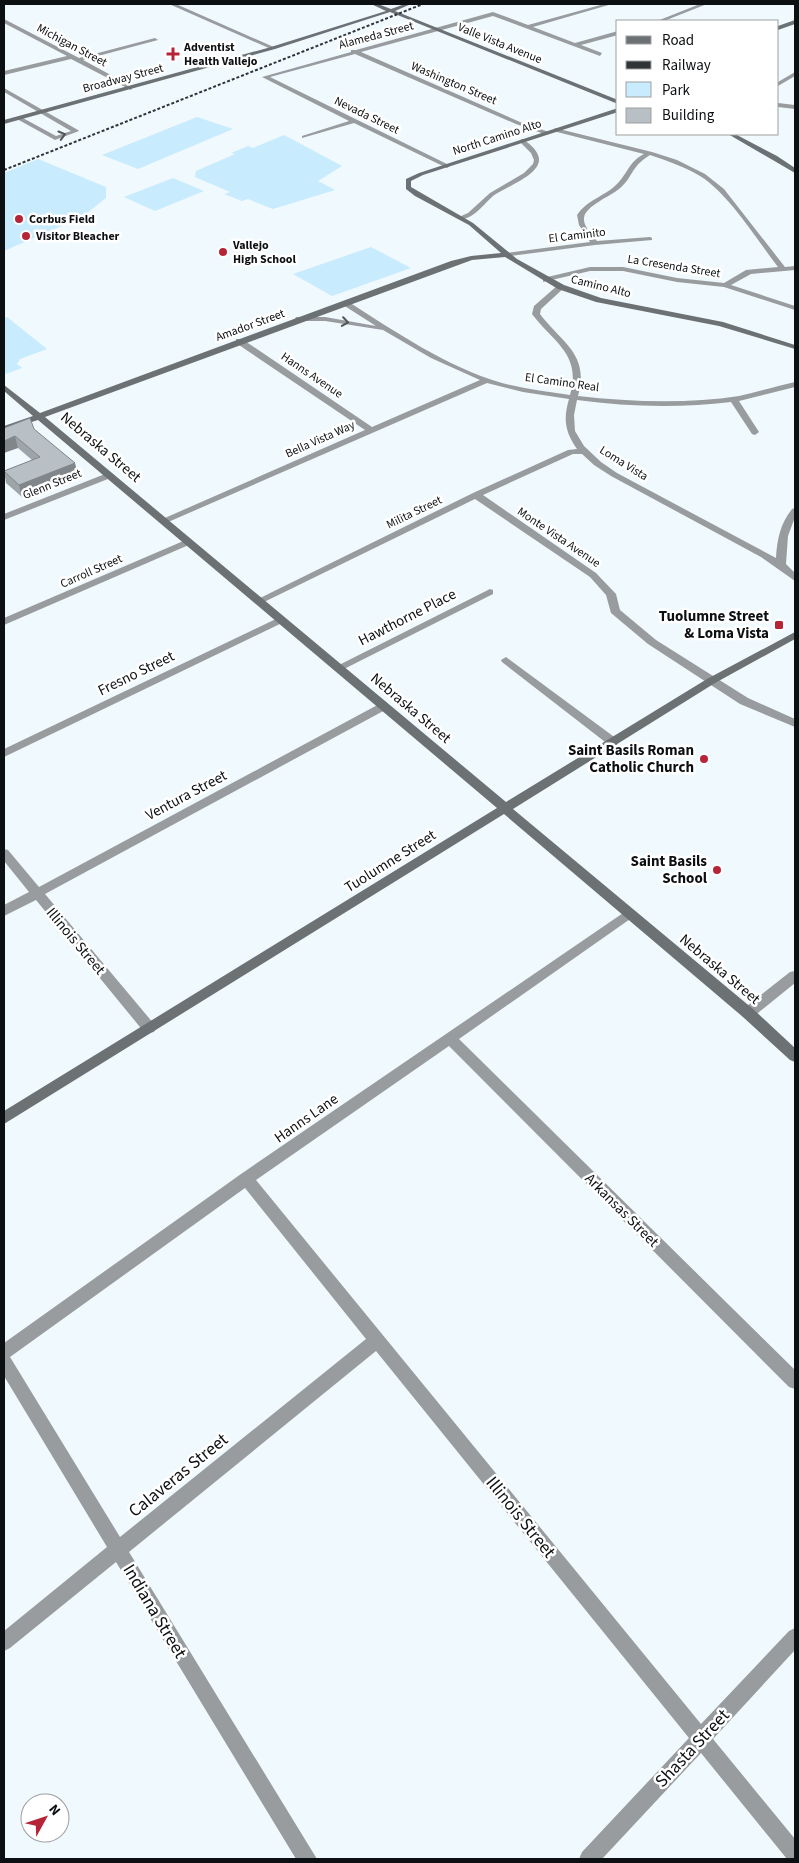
<svg xmlns="http://www.w3.org/2000/svg" width="799" height="1863" viewBox="0 0 799 1863" font-family="'Source Sans 3',sans-serif">
	<style>
		.green { fill: #c8ebfd }
		.lines { fill: none; stroke-linecap: round; stroke-linejoin: round }
		.street { fill: #999c9e; fill-rule: evenodd }
		.secondary { fill: #6c7174; fill-rule: evenodd }
		.rail { stroke: #303437; stroke-width: 2; stroke-dasharray: 3 2; stroke-linecap: butt }
		.wall { fill: #9ea5a9 }
		.shaded-wall { fill: #81868a }
		.building { fill: #b8c0c5; stroke: #81868a }
		.oneway { stroke: #535658 }
		.poi-dot { fill: #b62437; stroke: #fff; stroke-width: 2 }
		.labels { text-anchor: middle; stroke-width: 5; stroke-linejoin: round; paint-order: stroke }
		.far-street-label { font-size: 12px; fill: #0d1012; stroke: #fff }
		.far-poi-label { font-size: 12px; font-weight: bold; fill: #0d1012; stroke: #fff; text-anchor: start }
		.street-label { font-size: 15px; fill: #0d1012; stroke: #fff }
		.poi-label { font-size: 15px; font-weight: bold; fill: #0d1012; stroke: #fff; text-anchor: end }
		.near-street-label { font-size: 18px; fill: #0d1012; stroke: #fff }
	</style>
	<rect width="100%" height="100%" fill="#f0f9fe"/>
	<path class="green" d="M197 117 233 129 138 169 102 155Z
		M284 135 342 166 318 181 335 190 273 209 248 199 242 201 224 194 230 192 195 177 196 171 235 154 231 153 248 146 253 148Z
		M38 159 106 187V198L82 217 4 251V173Z
		M173 178 204 191 155 211 124 197Z
		M371 247 411 268 332 296 293 274Z
		M7 317 47 349 20 359 17 364 22 368 6 374 4 372V318Z"/>
	<g class="lines">
		<path class="street" d="M169 4H176L276 48 271 49Z
			M604 4H612L533 27 575 43 618 31V35L581 45 602 53 600 56 493 16 361 52 520 122 549 132 547 135 516 124 355 54 270 77 449 165 450 166 447 168 354 123 302 138V136L349 121 262 77 351 52V50H356L493 12 528 25Z
			M700 4H707L664 21H657Z
			M4 19 79 58 155 38 158 40 83 60 133 87 131 90 71 59 4 75V71L67 56 4 23Z
			M795 72V76L778 86V82Z
			M4 88 78 130 79 131 55 140 17 119V117H21L56 136 71 131 4 92Z
			M778 103 795 105V109L778 107Z
			M555 128 652 152 677 160 705 174 724 189 785 267 795 266V270L751 274 731 285 795 306V310L724 287 677 282 623 271H590L543 282V278L590 267H623L677 278 724 283 746 270 778 267C757 240 729 194 700 176 685 167 668 161 650 155 630 167 633 178 619 189 611 196 585 206 584 218 583 226 592 235 597 241L650 237 652 238V240L595 245 503 257V253H506L590 242 579 225 577 215C588 199 606 196 618 183 629 171 629 162 644 154L553 131Z
			M522 139C528 142 536 149 538 155 546 173 505 187 493 196 483 205 473 220 459 219V217L468 213 490 193 524 173 533 164 534 160 531 153 519 141Z
			M558 285 565 287 541 309 540 314C562 343 590 354 578 396 631 402 687 404 739 396 758 392 776 386 795 382V387L739 401 759 432 755 435 752 434 731 402C680 408 628 407 577 400L574 415 575 431 584 446 601 462 617 473 776 558C777 540 780 524 792 509L795 508V517L788 536 786 564 795 573V581L761 557 611 476 594 465 582 454H573L483 495 596 573 616 594 620 610 656 640 748 698 795 719V727L740 704 648 644 611 613 606 595 590 577 475 499 262 603 259 604 254 601 473 493 568 450 577 449C565 432 563 419 569 399L523 392 487 383 166 523 163 524 158 521 365 430 236 343V339H242L372 427 480 380 431 358 383 330 325 321H299L295 319 296 317H325L376 326 340 303 347 301C396 332 447 367 502 383 524 389 548 392 570 395 582 354 553 342 532 314L534 306Z
			M110 472 114 475 113 477 4 520V514Z
			M188 539 191 540V544L4 625V618Z
			M490 589 493 590V594L342 670H334L333 668Z
			M280 617 284 618V622L4 757V749Z
			M506 657 617 739 618 742 617 745H609L502 662 501 660Z
			M383 702 387 703 388 706 387 709 45 894 154 1024 156 1028 154 1032 149 1033 144 1032 36 900 4 916V905L29 892 4 861V849L8 850 39 887Z
			M629 909 633 911 635 914 633 917 459 1039 795 1370V1389L789 1387 449 1046 256 1180 701 1724 789 1631 795 1628V1650L713 1739 795 1839V1859H787L701 1753 602 1859H579L582 1852 689 1738 376 1351 129 1552 317 1859H296L116 1562 10 1648 4 1651V1631L107 1547 4 1376V1343L241 1174ZM245 1188 366 1339 120 1537 10 1357Z
			M795 971V983L753 1017 748 1018 743 1017 741 1013 743 1009 790 972Z"/>
		<path class="secondary" d="M371 4H378L391 9 405 4H411L395 11 618 100V104L390 12 275 49 4 124V120L271 47 386 11Z
			M795 20V24L778 30V26Z
			M618 108V112L423 175 411 181V187L473 223 517 259 564 285 601 298 723 322 795 345V349L719 326 596 302 558 289 505 257 472 260 45 417 506 802 707 679 795 632V639L715 683 513 809 753 1009 795 1048V1062L790 1060 743 1017 504 814 4 1124V1111L497 808 38 420 4 431V426L33 416 4 391V385L40 413 451 261 471 256 501 253 469 225 415 196 406 189V179L419 173Z
			M728 134H735L777 156 795 168V173Z"/>
		<path class="rail" d="M4 170 423 4"/>
	</g>
	<path class="wall" d="M4 428 34 429 78 475 22 497 6 483 4 471 32 460 18 448Z"/>
	<path class="shaded-wall" d="M15 436 18 448 4 453V441Z
		M75 463 78 475 22 497 19 485Z"/>
	<path class="building" d="M30 418 34 429 75 463 19 485 4 471 40 457 15 436 4 441V428Z"/>
	<defs><path id="oneway-chevron" d="M-2-3.5L2.5 0L-2 3.5" fill="none" stroke-width="1.6" stroke-linecap="round" stroke-linejoin="round" transform="scale(1.25)"/></defs>
	<g class="oneway">
		<use href="#oneway-chevron" transform="translate(62 135) rotate(-16)"/>
		<use href="#oneway-chevron" transform="translate(345 322) rotate(8)"/>
	</g>
	<g class="poi-dot">
		<path d="M170.5 46.5h5v5h5v5h-5v5h-5v-5h-5v-5h5z"/>
		<circle cx="19" cy="219" r="5"/>
		<circle cx="26" cy="236" r="5"/>
		<circle cx="223" cy="252" r="5"/>
		<rect x="774" y="620" width="10" height="10" rx="2.5"/>
		<circle cx="704" cy="759" r="5"/>
		<circle cx="717" cy="870" r="5"/>
	</g>
	<g class="labels">
		<g class="far-street-label">
			<text transform="translate(376 35) rotate(-15)" y="4">Alameda Street</text>
			<text transform="translate(500 43) rotate(22)" y="4">Valle Vista Avenue</text>
			<text transform="translate(72 45) rotate(28)" y="4">Michigan Street</text>
			<text transform="translate(123 78) rotate(-15)" y="4">Broadway Street</text>
			<text transform="translate(454 83) rotate(23)" y="4">Washington Street</text>
			<text transform="translate(367 115) rotate(26)" y="4">Nevada Street</text>
			<text transform="translate(497 137) rotate(-18)" y="4">North Camino Alto</text>
			<text transform="translate(577 235) rotate(-7)" y="4">El Caminito</text>
			<text transform="translate(674 266) rotate(9)" y="4">La Cresenda Street</text>
			<text transform="translate(601 286) rotate(14)" y="4">Camino Alto</text>
			<text transform="translate(250 325) rotate(-20)" y="4">Amador Street</text>
			<text transform="translate(312 375) rotate(34)" y="4">Hanns Avenue</text>
			<text transform="translate(562 382) rotate(8)" y="4">El Camino Real</text>
			<text transform="translate(320 439) rotate(-24)" y="4">Bella Vista Way</text>
			<text transform="translate(624 463) rotate(32)" y="4">Loma Vista</text>
			<text transform="translate(52 484) rotate(-22)" y="4">Glenn Street</text>
			<text transform="translate(414 512) rotate(-26)" y="4">Milita Street</text>
			<text transform="translate(559 537) rotate(34)" y="4">Monte Vista Avenue</text>
			<text transform="translate(91 571) rotate(-24)" y="4">Carroll Street</text>
		</g>
		<g class="far-poi-label">
			<text x="184" y="51">Adventist<tspan x="184" dy="14">Health Vallejo</tspan></text>
			<text x="29" y="223">Corbus Field</text>
			<text x="36" y="240">Visitor Bleacher</text>
			<text x="233" y="249">Vallejo<tspan x="233" dy="14">High School</tspan></text>
		</g>
		<g class="street-label">
			<text transform="translate(101 447) rotate(40)" y="5">Nebraska Street</text>
			<text transform="translate(407 617) rotate(-27)" y="5">Hawthorne Place</text>
			<text transform="translate(136 673) rotate(-26)" y="5">Fresno Street</text>
			<text transform="translate(411 708) rotate(40)" y="5">Nebraska Street</text>
			<text transform="translate(186 795) rotate(-28)" y="5">Ventura Street</text>
			<text transform="translate(390 861) rotate(-32)" y="5">Tuolumne Street</text>
			<text transform="translate(76 941) rotate(50)" y="5">Illinois Street</text>
			<text transform="translate(720 969) rotate(40)" y="5">Nebraska Street</text>
			<text transform="translate(306 1118) rotate(-35)" y="5">Hanns Lane</text>
			<text transform="translate(622 1210) rotate(45)" y="5">Arkansas Street</text>
		</g>
		<g class="poi-label">
			<text x="769" y="621">Tuolumne Street<tspan x="769" dy="17">&amp; Loma Vista</tspan></text>
			<text x="694" y="755">Saint Basils Roman<tspan x="694" dy="17">Catholic Church</tspan></text>
			<text x="707" y="866">Saint Basils<tspan x="707" dy="17">School</tspan></text>
		</g>
		<g class="near-street-label">
			<text transform="translate(178 1475) rotate(-39)" y="6">Calaveras Street</text>
			<text transform="translate(521 1517) rotate(51)" y="6">Illinois Street</text>
			<text transform="translate(155 1611) rotate(59)" y="6">Indiana Street</text>
			<text transform="translate(692 1748) rotate(-47)" y="6">Shasta Street</text>
		</g>
	</g>
	<rect width="799" height="1863" fill="none" stroke="#0d1012" stroke-width="10"/>
	<rect x="616" y="20" width="162" height="115" fill="#ffffff" stroke="#9e9fa0"/>
	<rect x="626" y="36" width="25" height="8" fill="#6c7174" stroke="#9e9fa0"/>
	<text x="662" y="45" font-size="15" fill="#0d1012">Road</text>
	<rect x="626" y="61" width="25" height="8" fill="#303437" stroke="#9e9fa0"/>
	<text x="662" y="70" font-size="15" fill="#0d1012">Railway</text>
	<rect x="626" y="82" width="25" height="15" fill="#c8ebfd" stroke="#9e9fa0"/>
	<text x="662" y="95" font-size="15" fill="#0d1012">Park</text>
	<rect x="626" y="108" width="25" height="15" fill="#b8c0c5" stroke="#9e9fa0"/>
	<text x="662" y="120" font-size="15" fill="#0d1012">Building</text>
	<g transform="translate(45 1818) rotate(50)"><circle r="24" fill="#ffffff" stroke="#9e9fa0"/>
	<path d="M0-4L9 19L0 12L-9 19Z" fill="#b62437"/>
	<text y="-8" font-size="14" font-weight="bold" text-anchor="middle" fill="#0d1012">N</text>
	</g>
</svg>
